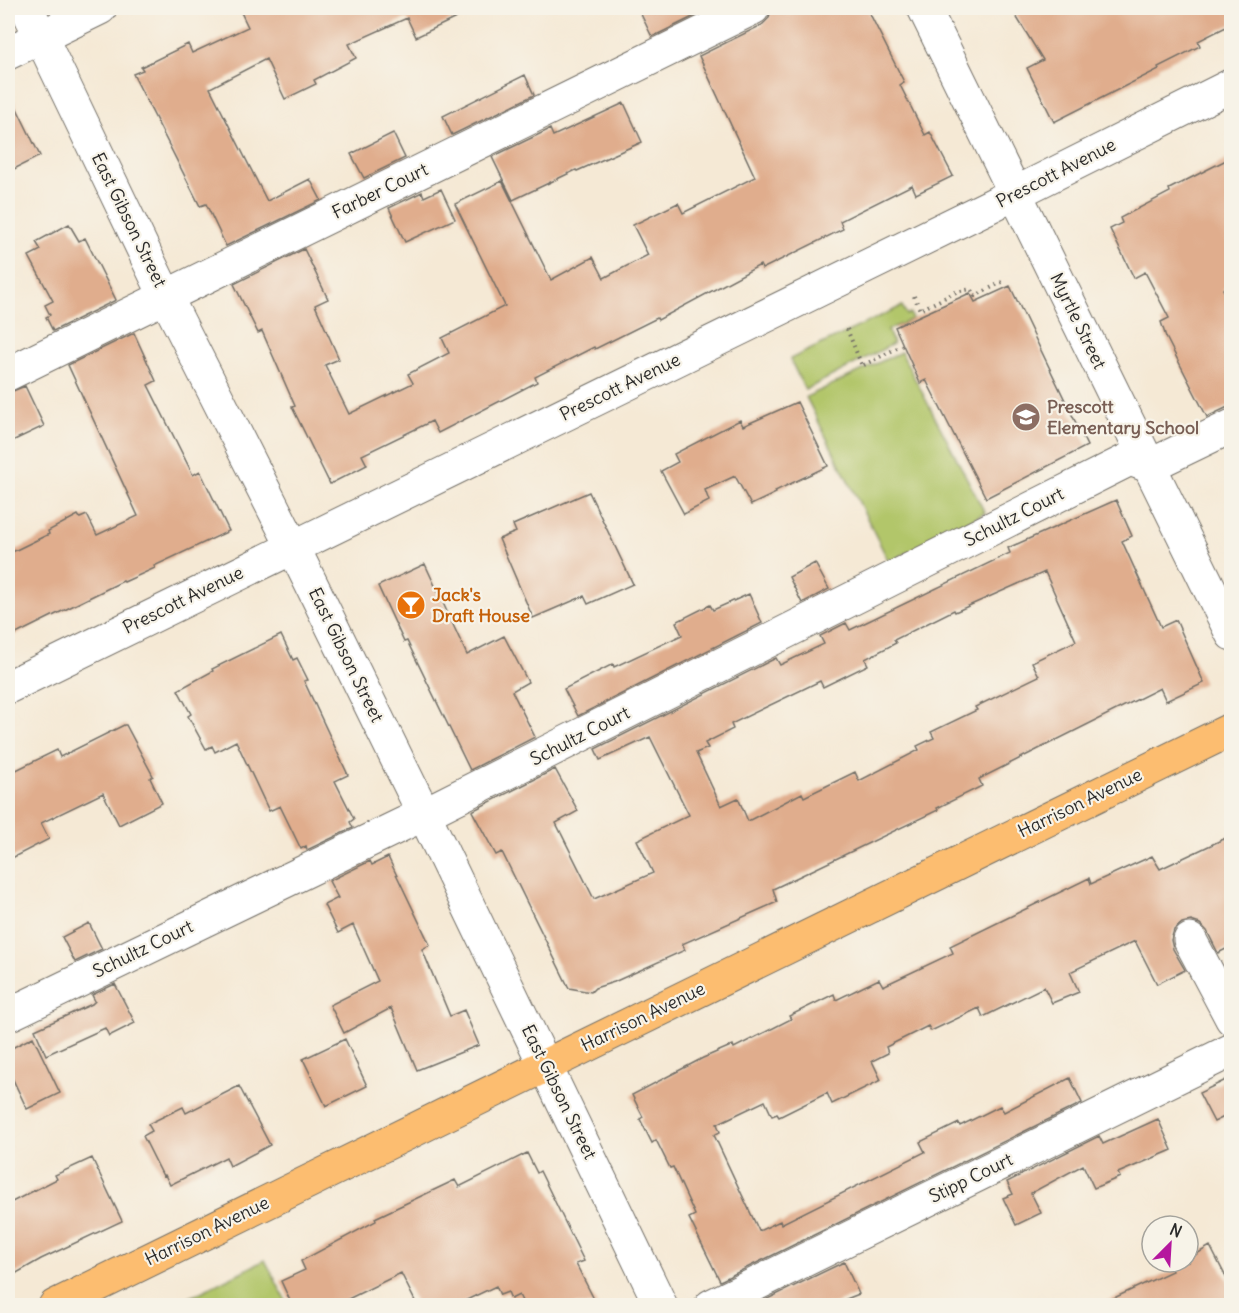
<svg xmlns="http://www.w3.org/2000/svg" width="1239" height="1313" viewBox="0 0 1239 1313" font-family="Delius,sans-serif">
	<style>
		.green { fill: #b2c66a; stroke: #6e784a; stroke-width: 1.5 }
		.building { fill: #e0ad8d; fill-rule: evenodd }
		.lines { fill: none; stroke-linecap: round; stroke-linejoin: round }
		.minor-casing { stroke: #726e66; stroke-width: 35 }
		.major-casing { stroke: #726e66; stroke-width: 35 }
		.path { stroke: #726e66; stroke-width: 4; stroke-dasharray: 1.5 4.5; stroke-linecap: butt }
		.minor { stroke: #fff; stroke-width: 33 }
		.major { stroke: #fcbd6f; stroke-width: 33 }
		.labels { text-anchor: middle; stroke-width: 4.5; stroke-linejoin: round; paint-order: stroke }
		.street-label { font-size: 18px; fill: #2b2b2b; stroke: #f7f3e8 }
		.education-label { font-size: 18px; font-weight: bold; fill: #785e54; stroke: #f7f3e8; text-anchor: start }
		.food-label { font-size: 18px; font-weight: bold; fill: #c56008; stroke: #f7f3e8; text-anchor: start }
	</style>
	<rect width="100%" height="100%" fill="#f7f3e8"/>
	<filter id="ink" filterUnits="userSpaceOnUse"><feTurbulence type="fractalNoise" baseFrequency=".0167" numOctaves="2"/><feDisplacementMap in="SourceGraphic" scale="12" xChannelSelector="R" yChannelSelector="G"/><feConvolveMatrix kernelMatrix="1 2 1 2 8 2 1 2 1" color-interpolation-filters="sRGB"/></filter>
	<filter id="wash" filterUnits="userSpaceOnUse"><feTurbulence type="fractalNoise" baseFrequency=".008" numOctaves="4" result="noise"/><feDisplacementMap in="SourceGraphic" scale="24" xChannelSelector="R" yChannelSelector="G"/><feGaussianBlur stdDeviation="1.35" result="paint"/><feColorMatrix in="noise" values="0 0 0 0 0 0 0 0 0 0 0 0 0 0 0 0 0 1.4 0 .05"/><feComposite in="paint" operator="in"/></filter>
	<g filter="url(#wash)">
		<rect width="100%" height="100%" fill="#f5e9d5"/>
		<path class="green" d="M902 306 907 315 910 313 912 319 888 330 893 344 805 390 790 359Z
			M901 352 985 513 889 562 806 397Z
			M265 1260 288 1305H175Z"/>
		<g id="blocks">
			<path class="building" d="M239 8H477L416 37 407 18 349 44 356 58 314 80 316 84 285 99 266 59 210 88 267 201 310 179 321 200 226 246 206 204 200 206 133 74 143 70 141 67 188 44 192 53 248 27Z
				M638 8H711L652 37Z
				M771 8H867L904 82 900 85 925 135 930 132 953 176 916 194 912 185 840 221 843 229 762 269 760 265 658 320 657 318 595 349 594 347 535 377 537 382 438 433 432 421 362 455 367 465 330 484 292 407 295 406 262 331 258 333 234 284 304 249 328 299 315 305 339 359 325 365 349 414 413 383 408 374 449 353 442 338 505 306 455 204 502 181 551 280 593 257 604 278 648 255 633 225 678 203 683 213 755 177 699 56 762 25 769 18Z
				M1011 8H1232V24L1198 41 1200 46 1158 67 1159 69 1054 122 1027 68 1043 60Z
				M525 75 534 95 452 135 443 116Z
				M8 90 40 156 8 172Z
				M624 103 642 142 577 171 576 170 513 200 492 157 550 129 553 136Z
				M393 133 405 158 364 178 351 154Z
				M1232 157V285L1223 289 1232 306V405L1207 417 1166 337 1161 322 1169 318 1145 272 1134 278 1110 229 1122 223 1120 218 1170 192 1169 189Z
				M441 189 455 219 405 242 389 208 422 192 424 197Z
				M69 224 79 241 85 238 116 300 53 331 46 317 50 315 45 305 53 301 29 256 41 250 36 242Z
				M1010 286 1087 446 986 498 926 380 920 383 895 327 970 293 975 302Z
				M134 333 156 381 148 385 193 475 200 471 229 531 154 566 155 568 124 582 123 581 8 638V554L49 534 48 531 78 515 80 518 87 515 97 535 138 516 68 365Z
				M25 386 44 426 8 443V393Z
				M797 402 828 466 775 491 776 493 751 505 735 476 705 490 709 501 684 514 661 471 678 462 674 454 740 420 743 426Z
				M589 492 633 584 588 604 584 596 533 618 499 539 516 532 513 525Z
				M1116 500 1132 536 1122 541 1161 627 1176 620 1204 683 1166 701 1160 688 979 779 982 786 937 808 938 810 773 889 777 902 682 944 685 950 614 982 595 988 591 992 569 988 502 852 496 855 472 811 555 769 578 811 556 823 594 899 653 873 637 840 689 815 650 737 600 760 595 749 776 658 780 665 824 644 820 636 846 623 850 630 1010 553 1008 548ZM1045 572 1076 641 1032 662 1039 676 975 707 977 710 931 732 934 738 917 746 919 750 859 781 855 772 804 797 802 793 748 821 738 798 721 806 696 753 708 748 705 743 733 729 731 724 820 681 823 687 868 665 865 659 896 643 894 640 954 610 955 612Z
				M815 563 829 589 802 603 789 577Z
				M425 564 467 655 504 636 528 682 512 691 535 737 470 770 407 641 404 642 378 586Z
				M749 594 762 623 578 716 564 689 613 664 614 667 682 635 676 622 710 605 713 610Z
				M281 635 293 660 297 658 308 680 304 681 348 775 335 781 354 819 350 822 353 828 307 850 306 846 301 849 280 806 269 811 236 741 215 752 212 746 206 749 188 716 191 714 178 690 213 671 212 669Z
				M124 725H126L153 776 150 778 162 803 119 825 103 793 41 823 49 839 8 860V774L57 750 60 757Z
				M1232 835V946L1218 953 1207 931 1200 924 1191 921 1182 923 1174 930 1171 940 1173 949 1185 970 1157 984 1135 941 1070 972 1079 992 1052 1003 1044 987 983 1017 979 1008 931 1031 928 1026 886 1047 888 1053 872 1061 881 1080 832 1104 827 1093 779 1117 777 1114 772 1116 765 1101 717 1124 720 1132 714 1135 759 1231 780 1221 781 1224 925 1152 920 1142 959 1123 960 1126 1000 1106 1004 1112 1070 1078 1082 1103 720 1281 689 1218 695 1215 673 1167 670 1168 656 1140 652 1143 640 1119 643 1117 632 1095 703 1058 733 1045 734 1048 791 1019 789 1016 834 994 836 1000 879 979 883 986 953 953 950 946 1089 878 1091 884 1152 856 1160 869Z
				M388 857 430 945 422 949 450 1016 464 1010 479 1045 417 1070 391 1008 344 1033 330 1005 378 981 353 925 338 933 324 905 338 898 329 881 370 861 372 865Z
				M89 923 102 949 75 962 62 937Z
				M115 984 135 1023 109 1036 105 1028 46 1055 35 1030 92 1004 95 1001 92 995Z
				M33 1037 60 1093 27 1109 8 1069V1050Z
				M345 1039 367 1086 326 1106 303 1059Z
				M1232 1077V1113L1214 1122 1199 1093Z
				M239 1086 270 1145 230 1166 226 1157 170 1185 165 1175 163 1176 143 1136 152 1131 148 1124 183 1107 186 1113Z
				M1158 1119 1172 1150 1118 1173 1120 1177 1094 1188 1083 1165 1031 1193 1041 1213 1016 1225 1003 1198 1013 1194 1007 1182 1099 1136 1103 1144Z
				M527 1153 537 1173 540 1171 584 1261 576 1264 597 1305H524L519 1295 511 1299 508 1292 500 1295 496 1286 456 1305H417L401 1273 336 1305H292L281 1281 305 1270 301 1261 376 1221 375 1218 455 1180 459 1187Z
				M92 1158 122 1221 41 1259 8 1278V1204L57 1179 55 1175Z
				M1210 1246 1232 1289V1305H1099L1172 1271 1167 1262H1188V1259Z
				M844 1262 859 1294 831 1305H755Z"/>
		</g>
	</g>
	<g filter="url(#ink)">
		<use href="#blocks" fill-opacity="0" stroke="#726e66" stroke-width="1.5"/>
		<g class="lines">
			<g class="minor-casing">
				<path id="minor" d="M27 8 166 297 293 547 424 814 661 1306
					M924 8 1232 634
					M8 53 100 8
					M8 374 753 8
					M8 687 990 206 1232 85
					M1190 940 1232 1019
					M8 1015 424 814 1112 468 1130 459 1149 466 1232 426
					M711 1306 1232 1050"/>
			</g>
			<g class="major-casing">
				<path id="major" d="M55 1306 1232 729"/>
			</g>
			<path class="path" d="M914 296 920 310 956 292 971 289 975 296 1004 281
				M847 329 862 366 903 345"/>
			<use href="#minor" class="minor"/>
			<use href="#major" class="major"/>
		</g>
	</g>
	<defs>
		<g id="school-disc" transform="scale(1.5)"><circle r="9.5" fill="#8d6e63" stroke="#f7f3e8"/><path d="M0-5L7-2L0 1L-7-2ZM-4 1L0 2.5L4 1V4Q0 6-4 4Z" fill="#fff"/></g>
		<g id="bar-disc" transform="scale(1.5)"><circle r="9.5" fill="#e8710a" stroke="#f7f3e8"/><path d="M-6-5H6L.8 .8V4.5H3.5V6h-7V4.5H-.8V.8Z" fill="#fff"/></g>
	</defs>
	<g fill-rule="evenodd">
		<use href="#school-disc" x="1026" y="417"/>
		<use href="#bar-disc" x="411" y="605"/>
	</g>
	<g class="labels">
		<g class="street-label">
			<text transform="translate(1056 173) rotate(-27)" y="6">Prescott Avenue</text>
			<text transform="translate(380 191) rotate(-26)" y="6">Farber Court</text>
			<text transform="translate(129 220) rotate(64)" y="6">East Gibson Street</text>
			<text transform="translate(1078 321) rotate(64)" y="6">Myrtle Street</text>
			<text transform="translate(620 387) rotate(-26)" y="6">Prescott Avenue</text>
			<text transform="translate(1014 517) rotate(-27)" y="6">Schultz Court</text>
			<text transform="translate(183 600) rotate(-26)" y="6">Prescott Avenue</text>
			<text transform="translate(346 655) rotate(64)" y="6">East Gibson Street</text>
			<text transform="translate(580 736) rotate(-27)" y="6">Schultz Court</text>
			<text transform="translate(1080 803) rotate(-26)" y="6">Harrison Avenue</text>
			<text transform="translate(143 949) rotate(-26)" y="6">Schultz Court</text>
			<text transform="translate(643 1017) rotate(-26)" y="6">Harrison Avenue</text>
			<text transform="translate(559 1092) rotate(64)" y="6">East Gibson Street</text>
			<text transform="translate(971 1178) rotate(-26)" y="6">Stipp Court</text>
			<text transform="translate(207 1231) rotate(-26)" y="6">Harrison Avenue</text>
		</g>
		<g class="education-label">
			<text x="1047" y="413">Prescott<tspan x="1047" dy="21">Elementary School</tspan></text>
		</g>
		<g class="food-label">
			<text x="432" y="601">Jack's<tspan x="432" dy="21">Draft House</tspan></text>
		</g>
	</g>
	<rect width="1239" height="1313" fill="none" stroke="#f7f3e8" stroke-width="30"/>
	<g transform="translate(1170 1244) rotate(24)"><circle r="28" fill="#f7f3e8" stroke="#a5a39c" stroke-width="1.5"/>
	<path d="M0-4.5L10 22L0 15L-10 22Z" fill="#b5179e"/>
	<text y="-9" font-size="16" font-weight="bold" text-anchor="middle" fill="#2b2b2b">N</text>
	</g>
</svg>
